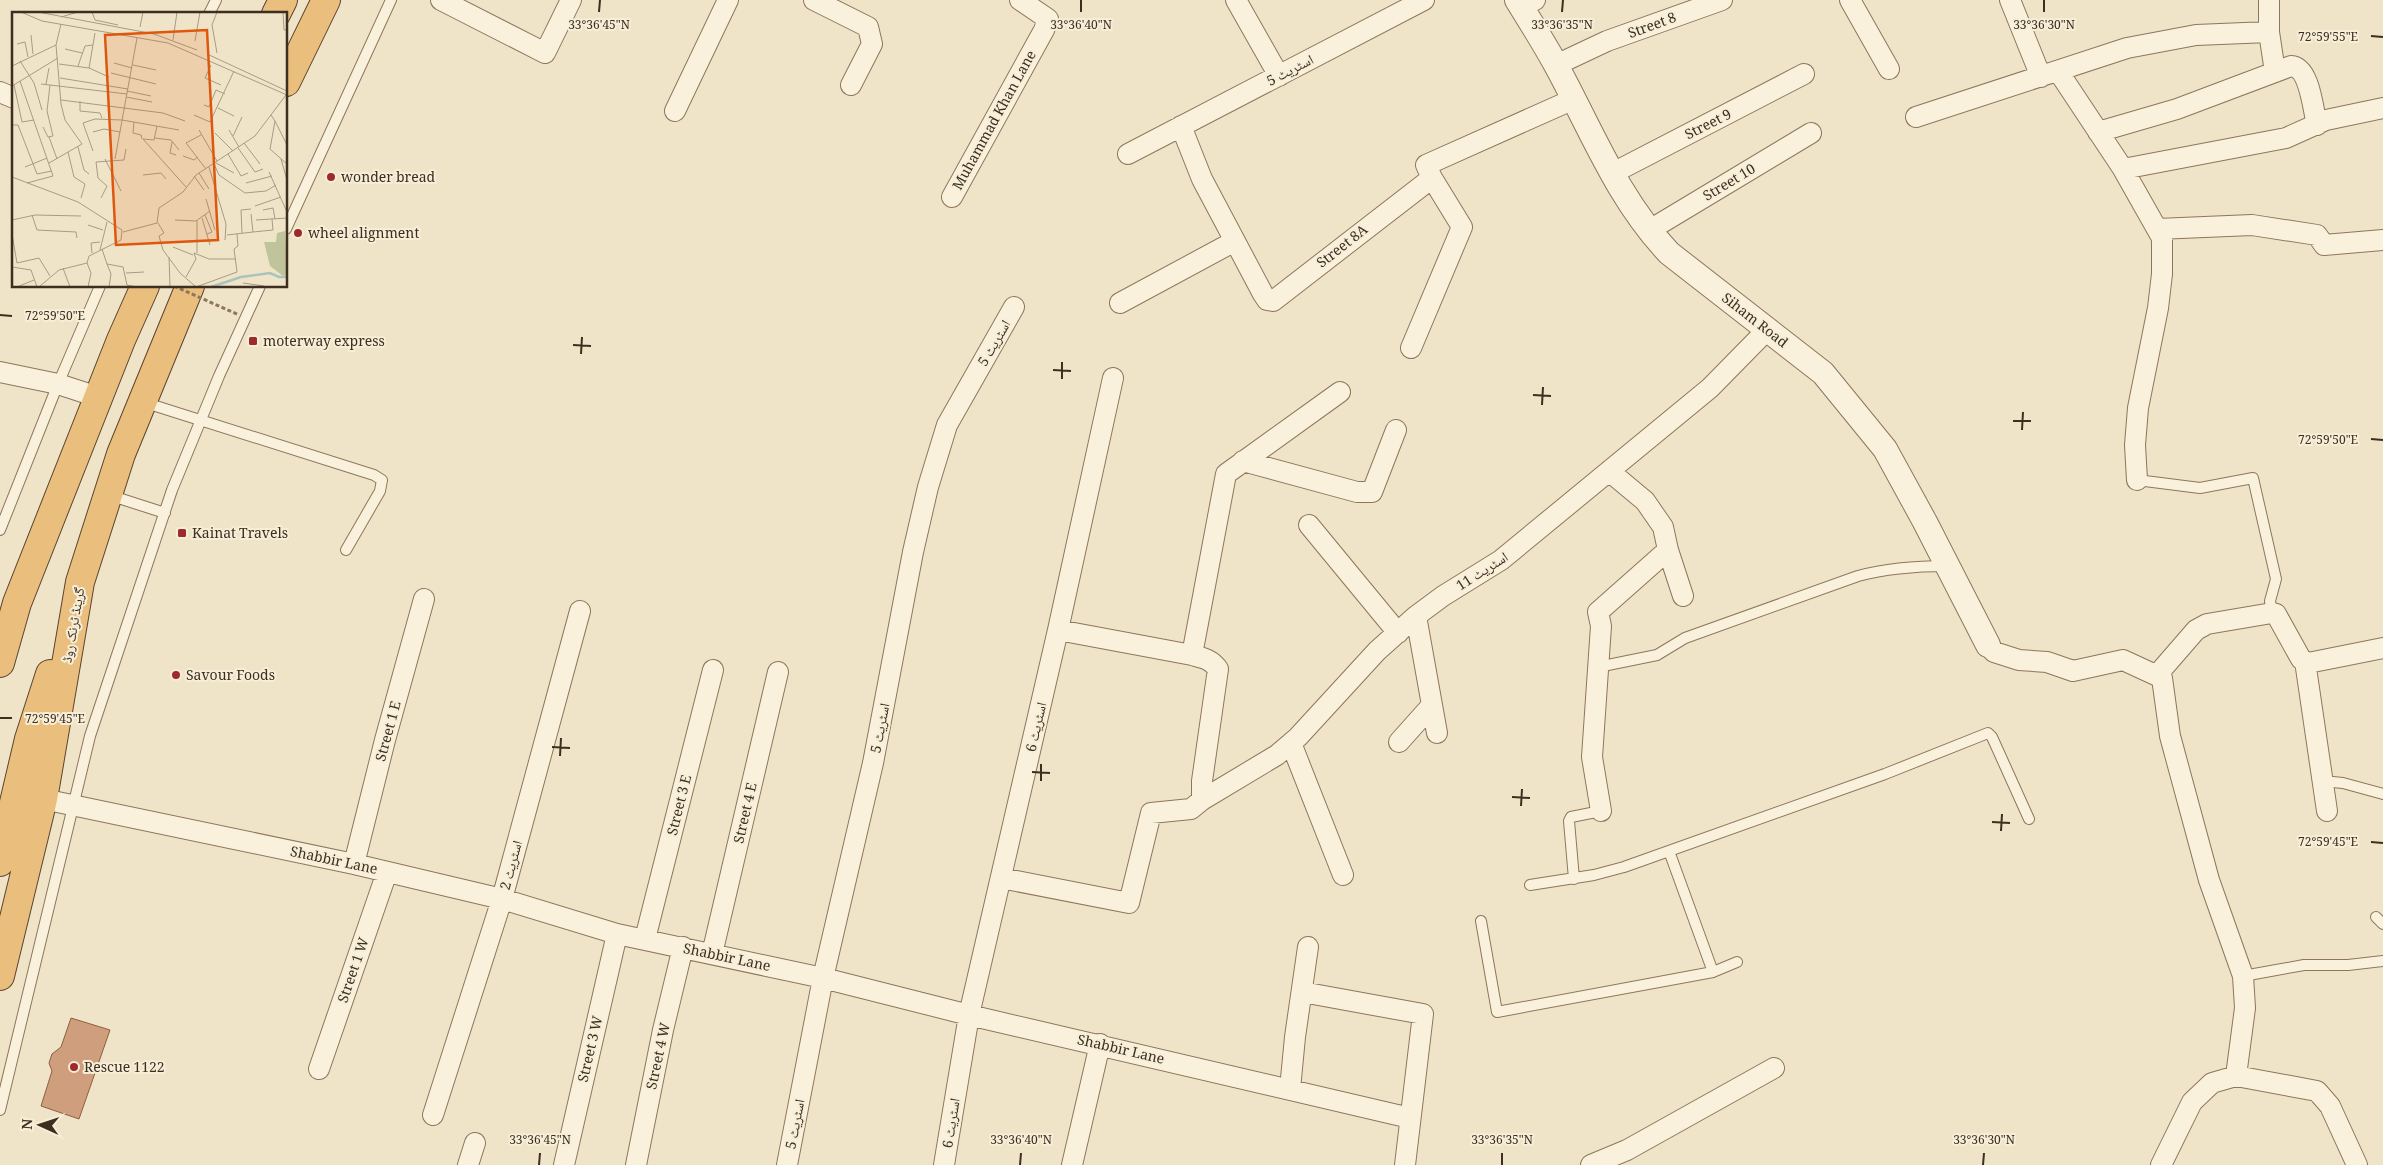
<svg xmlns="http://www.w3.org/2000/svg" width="2383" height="1165" viewBox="0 0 2383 1165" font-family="Georgia,'Noto Naskh Arabic',serif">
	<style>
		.building { fill: #cf9f7d; stroke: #8d5f41 }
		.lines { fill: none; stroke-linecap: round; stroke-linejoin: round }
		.service-casing { stroke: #8d765c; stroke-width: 12 }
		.minor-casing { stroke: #8d765c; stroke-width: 22 }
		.tertiary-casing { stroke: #8d765c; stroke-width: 26 }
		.trunk-casing { stroke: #5b4430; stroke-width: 30 }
		.service { stroke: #faf1dc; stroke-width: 10 }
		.minor { stroke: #faf1dc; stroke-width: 20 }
		.tertiary { stroke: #faf1dc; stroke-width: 24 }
		.trunk { stroke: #eabe7c; stroke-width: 28 }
		.path-bridge { stroke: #8d765c; stroke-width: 3; stroke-dasharray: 4 2.5; stroke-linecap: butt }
		.ticks { fill: none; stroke: #3d2e20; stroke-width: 2 }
		.poi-dot { fill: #9e2a2b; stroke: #f7eed8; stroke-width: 2 }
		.labels { text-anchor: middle; stroke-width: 4; stroke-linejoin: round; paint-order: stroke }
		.street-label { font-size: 14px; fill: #3d2e20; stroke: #f7eed8 }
		.poi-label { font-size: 14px; fill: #3d2e20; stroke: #f7eed8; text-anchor: start }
		.inset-river { fill: none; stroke: #a9c4bc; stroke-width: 2.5 }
		.inset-road { fill: none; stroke: #a89b85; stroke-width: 1 }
		.view { fill: #df570d; fill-opacity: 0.15; stroke: #df570d; stroke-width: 2.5 }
		.inset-edge { fill: none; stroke: #3d2e20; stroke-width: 2.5 }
		.ticks-label { font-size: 12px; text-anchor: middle; fill: #3d2e20; stroke: #f7eed8; stroke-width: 4; stroke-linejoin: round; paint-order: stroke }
	</style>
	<rect width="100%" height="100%" fill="#f0e4c8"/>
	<path class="building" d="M71 1018 110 1030 79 1119 41 1106 52 1071 49 1063 52 1054 61 1047Z"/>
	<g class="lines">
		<g class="service-casing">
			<path id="service" d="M209 14 216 0
				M286 229 391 0
				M143 402 374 475 382 480 380 491 346 550
				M2137 480 2200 488 2253 478 2276 579 2270 601 2272 613
				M109 495 165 513
				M0 530 58 384 100 286
				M1598 667 1657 655 1685 638 1858 576C1888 568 1916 566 1947 566
				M2322 781 2343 783 2383 794
				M1669 851 1713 972
				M1574 879 1569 821 1571 817 1601 811
				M1530 885 1594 875 1624 867 1885 774 1988 733 1992 737 2029 819
				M2376 917 2383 924
				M1481 921 1497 1012 1713 972 1737 962
				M2243 976 2304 965H2348L2383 961
				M0 1110 90 736 172 490 219 376 260 286"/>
		</g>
		<g class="minor-casing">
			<path id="minor" d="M441 0 545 53 571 0
				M814 0 868 27 872 44 851 85
				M1236 0 1279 76
				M1850 0 1889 69
				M2010 0 2041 77
				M2269 0V32L2275 72
				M1521 6 1535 0
				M1556 65 1607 41 1722 0
				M2058 71 2123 169 2162 238V274L2158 308 2138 408 2135 445 2137 480
				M0 92 14 98
				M675 111 728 0
				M1916 117 2127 48 2196 35 2269 32
				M1181 126 1202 179 1263 294 1267 300 1273 301 1432 178 1426 165 1574 99
				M2098 132 2177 109 2291 66C2310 67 2313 110 2317 125
				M1128 154 1424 0
				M2123 169 2286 138 2326 120 2383 108
				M1611 174 1804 74
				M952 197 1044 30 1048 19 1020 0
				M2157 229 2252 225 2317 235 2324 245 2383 240
				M1648 231 1811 133
				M1120 303 1235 241
				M1411 348 1462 227 1432 178
				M0 372 58 384 98 397
				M1243 461 1357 492H1372L1396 430
				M1609 471 1645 501 1663 527 1668 550 1683 596
				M1309 525 1398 633
				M1416 616 1437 733
				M1058 630 1192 655C1203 658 1211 659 1218 669L1202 781V800L1277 755 1298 737 1377 651 1416 616 1443 596 1501 560 1710 388 1768 329
				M1988 645 1994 652 2019 660 2047 662 2073 671 2123 660 2162 678 2170 736 2209 880 2243 976 2245 1008 2236 1076
				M1192 655 1226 474 1340 392
				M2305 661 2327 811
				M2157 675 2196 630 2207 624 2272 613 2276 614 2301 659 2308 663 2383 648
				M1399 742 1432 705
				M1291 743 1343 875
				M43 799 354 864 502 899 617 934 823 978 969 1015 1410 1118
				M1601 811 1592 757 1601 626 1598 612 1668 550
				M354 864 385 740 424 599
				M1001 878 1129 903 1151 813 1191 809 1202 800
				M645 939 713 670
				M712 954 778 672
				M1302 992 1423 1014 1405 1165
				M319 1069 387 872
				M1290 1089 1295 1037 1308 947
				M433 1115 502 899 580 611
				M468 1165 475 1143
				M564 1165 617 934
				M636 1165 663 1030 683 947
				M787 1165 823 978 873 763 913 552 928 487 947 425 1014 307
				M944 1165 969 1015 1058 630 1113 378
				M1072 1165 1100 1044
				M1591 1165 1627 1150 1774 1068
				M2161 1165 2192 1102 2212 1083 2236 1076 2317 1091 2330 1106 2357 1165"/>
		</g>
		<g class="tertiary-casing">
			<path id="tertiary" d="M1517 0C1530 21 1544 43 1556 65 1592 131 1617 198 1669 253L1823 373 1885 449 1925 522 1988 645"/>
		</g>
		<g class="trunk-casing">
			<path id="trunk" d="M276 14 283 0
				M286 82 326 0
				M0 663 17 603 121 340 145 286
				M0 862 29 739 50 674
				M0 976 43 799 80 582 121 454 190 286"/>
		</g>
		<use href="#service" class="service"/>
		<use href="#minor" class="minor"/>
		<use href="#tertiary" class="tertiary"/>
		<use href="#trunk" class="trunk"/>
		<path class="path-bridge" d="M174 286 239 315"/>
	</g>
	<path class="ticks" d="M599 12 600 0M1081 12V0M1562 12 1563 0M2044 12V0M2371 36 2383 37M0 315 12 316M573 345 591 346M581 354 582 337M1053 370 1071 371M1062 379V362M1533 395 1551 396M1542 405 1543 387M2013 421H2031M2022 430 2023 412M2371 439 2383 440M0 718H12M552 747 570 748M560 756 561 738M1032 772 1050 773M1041 781V764M1512 797 1530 798M1521 806 1522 789M1992 822 2010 823M2001 831 2002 814M2371 842 2383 843M539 1165 540 1153M1020 1165 1021 1153M1502 1165V1153M1983 1165 1984 1153"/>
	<g class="poi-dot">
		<circle cx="331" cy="177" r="5"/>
		<circle cx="298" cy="233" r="5"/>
		<rect x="248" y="336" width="10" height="10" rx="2.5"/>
		<rect x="177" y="528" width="10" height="10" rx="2.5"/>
		<circle cx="176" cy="675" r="5"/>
		<circle cx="74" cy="1067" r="5"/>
	</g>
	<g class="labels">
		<g class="street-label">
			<text transform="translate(1652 25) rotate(-20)" y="5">Street 8</text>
			<text transform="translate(1290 70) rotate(-28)" y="5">اسٹریٹ 5</text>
			<text transform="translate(994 120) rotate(-61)" y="5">Muhammad Khan Lane</text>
			<text transform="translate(1708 124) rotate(-27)" y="5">Street 9</text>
			<text transform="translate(1729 182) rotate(-31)" y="5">Street 10</text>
			<text transform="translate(1342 246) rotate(-38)" y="5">Street 8A</text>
			<text transform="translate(1755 320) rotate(38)" y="5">Siham Road</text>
			<text transform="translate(994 343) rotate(-60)" y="5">اسٹریٹ 5</text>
			<text transform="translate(1482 571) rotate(-33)" y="5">اسٹریٹ 11</text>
			<text transform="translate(73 625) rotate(-80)" y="5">گرینڈ ٹرنک روڈ</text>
			<text transform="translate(1036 727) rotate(-77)" y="5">اسٹریٹ 6</text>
			<text transform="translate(880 728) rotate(-79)" y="5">اسٹریٹ 5</text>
			<text transform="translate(388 731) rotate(-75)" y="5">Street 1 E</text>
			<text transform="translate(679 805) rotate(-76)" y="5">Street 3 E</text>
			<text transform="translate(745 813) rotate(-77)" y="5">Street 4 E</text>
			<text transform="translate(334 860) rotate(12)" y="5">Shabbir Lane</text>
			<text transform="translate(511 865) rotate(-75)" y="5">اسٹریٹ 2</text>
			<text transform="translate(727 957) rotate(12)" y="5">Shabbir Lane</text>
			<text transform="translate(353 970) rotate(-71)" y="5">Street 1 W</text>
			<text transform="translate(590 1049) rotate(-77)" y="5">Street 3 W</text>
			<text transform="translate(1121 1049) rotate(13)" y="5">Shabbir Lane</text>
			<text transform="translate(658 1056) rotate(-78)" y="5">Street 4 W</text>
			<text transform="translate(951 1123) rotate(-81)" y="5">اسٹریٹ 6</text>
			<text transform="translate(795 1124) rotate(-79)" y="5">اسٹریٹ 5</text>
		</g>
		<g class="poi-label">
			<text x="341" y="182">wonder bread</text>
			<text x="308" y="238">wheel alignment</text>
			<text x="263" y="346">moterway express</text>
			<text x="192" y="538">Kainat Travels</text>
			<text x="186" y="680">Savour Foods</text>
			<text x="84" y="1072">Rescue 1122</text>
		</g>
	</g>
	<g transform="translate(12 12)">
		<rect width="275" height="275" fill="#f0e4c8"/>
		<path d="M273 212 275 263 271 264 258 254 252 230H264L265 221 273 219Z" fill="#bfc49a"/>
		<path class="inset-river" d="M199 275 229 265 258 261 267 265H275"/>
		<path class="inset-road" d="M9 0 30 9 156 31 275 83M26 0 142 22 185 38M80 0 83 8 106 13M271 0 272 18H275M49 5 66 0M128 15 131 0M19 23 21 42M161 28 165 0M183 29 188 0M5 32 13 30 16 45M53 37 70 41M205 41 200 13 205 0M195 42 275 79M8 49 22 71 30 98M102 51 120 56M47 52 77 56 83 21M121 53 144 58M199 53 193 66 209 73M0 54 44 33M66 54 73 34 81 33M77 56 97 65M99 61 144 72M48 66 116 77M8 69 41 164 15 171M29 72 115 82M34 72 37 56M2 73 10 110 22 108M0 74 46 46M115 79 139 84M114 85 140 90M49 88 151 101 173 109M68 89V99L88 101 90 106M192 93 197 95 204 78 213 82M206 96 222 104M182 103 198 110 222 59M259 103 263 109 258 137 275 152M263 109 275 133M122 110 121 121 129 123 130 127M0 113H6L25 162 40 159M31 115 36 125 41 124 35 99 38 73M187 118 205 149M217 118 227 135M81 120 92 117 108 120M203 121 221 139M189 123 174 131 194 157M221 124 230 105M37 125 45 147M143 126 159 128 167 138M131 127 174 175M131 127 142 128 145 114M160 130 158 141 164 143M232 131 248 152M66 135 72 158 77 162M226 136 243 160 251 157M81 139 71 111 83 107 110 108 167 118M56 140 62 165 73 172 69 186M216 142 229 164 236 161M171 144 182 148 186 145M93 147 109 179M103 147 125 26M269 147 275 168M37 151 70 132 53 108 49 92 44 33 49 12M204 151 222 161M202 152 207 163 233 181 254 179 264 173M13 155 35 146M197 155 214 212 213 228M257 160 275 200M187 161 197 177M131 163 149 161 154 167M182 164 192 178M0 165 66 190 110 218 109 228 77 244 75 251 79 261 76 275M234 171 260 164M89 186 95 174 86 166 84 150 112 148 114 137M194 187 203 218M243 194 269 185M251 198 261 196 263 207M20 203 25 218 64 220 65 226M193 203 200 220 195 222M190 206 198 233M0 208 23 203 69 204M163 208 184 209 198 199M244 208 275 206M185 209V241M146 211 152 221 147 224 151 238 168 261 183 274M76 213 91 218M111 220 145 211 147 196 171 180 184 163 243 124 274 83M241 220 261 218 260 207M230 221 229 198 239 197M0 222 5 251M215 223 241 220 239 202M161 235 181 243M90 237 95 252 111 255 115 273 125 275M88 238 95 210M80 241 79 231 88 230M157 245 158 275M5 251 27 246 38 264M95 252 99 262 97 275M0 255 19 258 25 275M51 256 58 275M114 261 132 260M174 265 184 247 182 241 197 247H224M231 271 252 274M5 275 22 268M27 275 47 258 75 251M184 275 225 260 222 237 226 234 225 222"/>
		<path class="view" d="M195 18 206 228 104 233 93 23Z"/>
		<rect width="275" height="275" class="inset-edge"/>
	</g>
	<g class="ticks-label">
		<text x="599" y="29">33°36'45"N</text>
		<text x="1081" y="29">33°36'40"N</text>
		<text x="1562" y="29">33°36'35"N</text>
		<text x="2044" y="29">33°36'30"N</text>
		<text x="2328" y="41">72°59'55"E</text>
		<text x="55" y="320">72°59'50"E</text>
		<text x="2328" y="444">72°59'50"E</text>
		<text x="55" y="723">72°59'45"E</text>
		<text x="2328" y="846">72°59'45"E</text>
		<text x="540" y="1144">33°36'45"N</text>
		<text x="1021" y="1144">33°36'40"N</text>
		<text x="1502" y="1144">33°36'35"N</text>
		<text x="1984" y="1144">33°36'30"N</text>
	</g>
	<g transform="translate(40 1125) rotate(273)" stroke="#f7eed8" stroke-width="4" paint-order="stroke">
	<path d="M0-4L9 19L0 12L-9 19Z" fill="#3d2e20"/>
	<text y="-8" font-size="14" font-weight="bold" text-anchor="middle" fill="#3d2e20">N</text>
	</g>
</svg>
